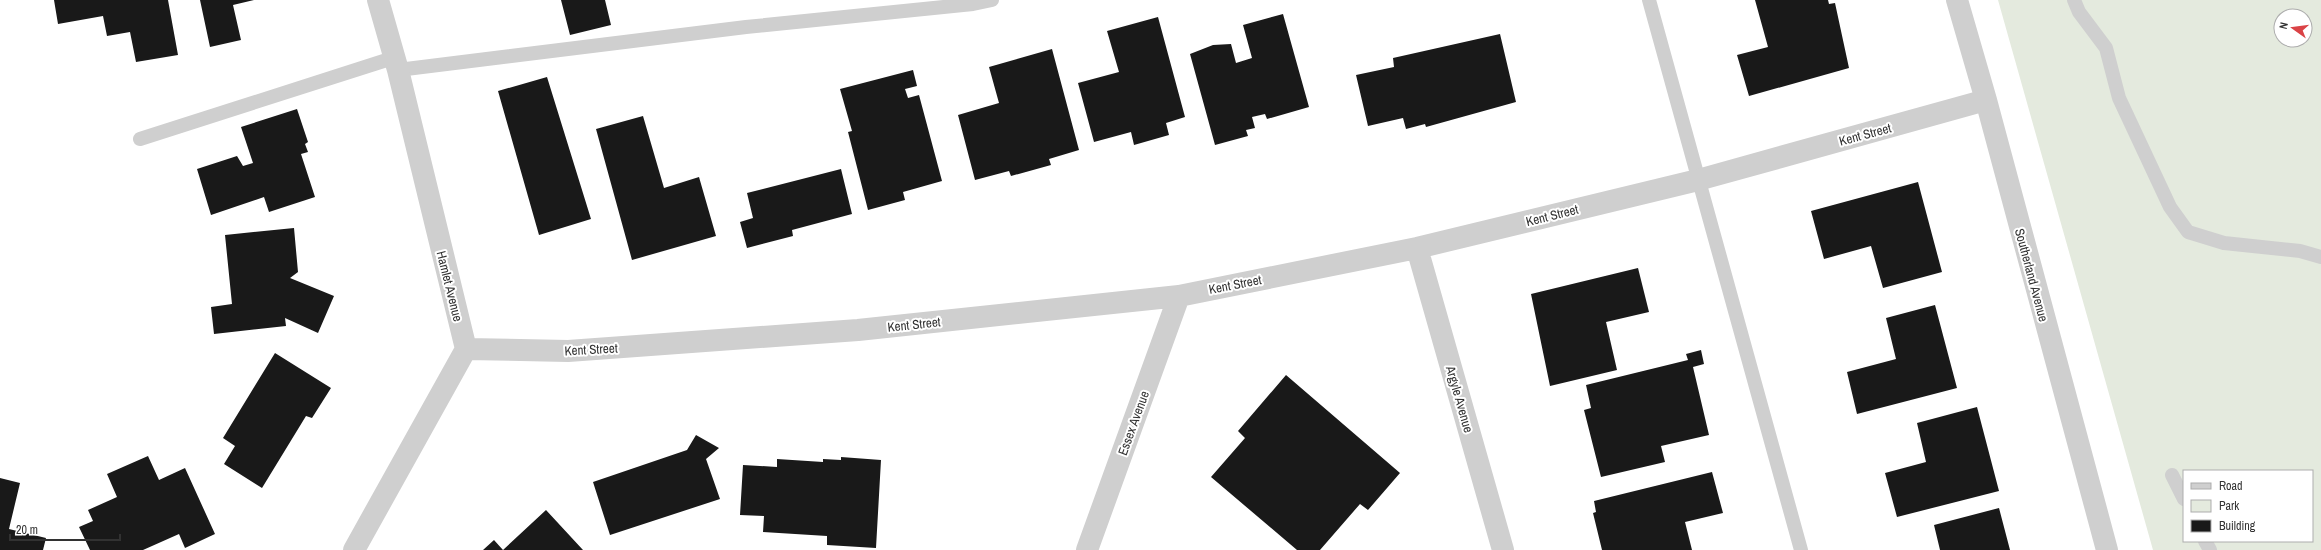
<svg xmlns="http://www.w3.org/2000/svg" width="2321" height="550" viewBox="0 0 2321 550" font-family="'Archivo Narrow',sans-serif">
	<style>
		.green { fill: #e4eade; fill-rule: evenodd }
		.building { fill: #191919 }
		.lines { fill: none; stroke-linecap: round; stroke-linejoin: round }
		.lane { stroke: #cfcfcf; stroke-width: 14 }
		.street { stroke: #cfcfcf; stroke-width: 22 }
		.labels { text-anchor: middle; stroke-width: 4; stroke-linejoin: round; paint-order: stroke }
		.street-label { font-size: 13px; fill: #323232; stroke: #fff }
	</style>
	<rect width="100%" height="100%" fill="#fff"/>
	<path class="green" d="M1998 0H2321V550H2153ZM2281 16H2305V40H2281ZM2184 471H2312V541H2184Z"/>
	<path class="building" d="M54 0H168L178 55 136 62 130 32 107 36 103 16 58 24Z
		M200 0H254L233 5 241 40 210 47Z
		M561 0H605L611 25 570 35Z
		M1755 0H1828L1829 4 1835 3 1849 68 1749 96 1737 55 1768 47Z
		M1283 14 1309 107 1267 119 1265 114 1252 117 1255 128 1246 130 1248 136 1215 145 1190 54 1213 45 1231 44 1236 63 1252 58 1243 25Z
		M1158 17 1185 117 1166 123 1169 135 1134 145 1131 132 1094 142 1078 83 1119 72 1107 31Z
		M1500 34 1516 102 1426 127 1425 124 1406 129 1403 118 1368 126 1356 75 1394 67 1393 58Z
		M1052 49 1079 150 1049 159 1051 165 1011 176 1009 171 975 180 958 115 999 103 989 67Z
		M913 70 917 86 905 89 908 98 919 95 942 181 903 192 905 200 868 210 848 132 852 131 840 89Z
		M547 77 591 219 539 235 498 91Z
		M297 109 308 142 305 144 308 152 301 154 315 197 269 212 264 197 211 215 197 169 237 156 243 166 253 163 241 127Z
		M643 116 664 188 699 177 716 236 632 260 596 129Z
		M841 169 852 214 792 230 793 236 747 248 740 222 753 218 747 193Z
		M1918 182 1942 272 1883 288 1871 246 1824 259 1811 211Z
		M294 228 298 272 290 278 334 296 318 333 285 318 286 326 214 334 211 307 232 304 225 235Z
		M1638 268 1649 312 1606 322 1617 370 1550 386 1531 294Z
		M1935 305 1957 388 1857 414 1847 372 1896 359 1886 318Z
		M1701 350 1704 364 1693 367 1709 435 1661 446 1665 462 1601 477 1584 410 1591 408 1586 385 1688 360 1686 354Z
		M275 353 331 388 312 418 306 416 262 488 224 464 235 446 223 438Z
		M1286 375 1400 473 1368 510 1360 504 1320 550H1297L1211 477 1245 438 1238 431Z
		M1977 407 1999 491 1897 517 1885 473 1926 462 1917 423Z
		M696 435 719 448 706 459 720 499 610 535 593 482 687 450Z
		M148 456 159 480 185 468 215 534 185 548 179 534 143 550H90L79 527 93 521 88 510 117 497 107 474Z
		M841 457 881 460 876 548 827 545V536L763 532 764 516 740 515 743 465 777 467V459L823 462V459L841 460Z
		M1712 472 1723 513 1685 522 1692 550H1602L1593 513 1596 512 1594 501Z
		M0 478 20 483 9 529 46 538 43 550H0Z
		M1999 508 2010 550H1940L1934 525Z
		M546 510 583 550H483L494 540 503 550Z"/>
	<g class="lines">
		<path class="lane" d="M1649 0 1801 550
			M2074 0 2079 12 2106 48 2119 98 2170 207 2188 232 2224 243 2300 251 2321 257
			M398 70 746 27 973 4 992 0
			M140 139 393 58
			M2172 475 2184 499
			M2205 541 2210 550"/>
		<path class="street" d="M1957 0 1986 100 2107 550
			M1417 248 1503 550
			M466 349 568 351 858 330 1179 296 1417 248 1698 180 1986 100
			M354 550 466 349 398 70 378 0
			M1087 550 1179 296"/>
	</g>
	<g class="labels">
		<g class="street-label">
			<text transform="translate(1865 134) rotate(-15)" y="5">Kent Street</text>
			<text transform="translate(1552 215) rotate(-14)" y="5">Kent Street</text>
			<text transform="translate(2032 275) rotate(75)" y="5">Southerland Avenue</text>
			<text transform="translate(1235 284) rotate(-11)" y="5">Kent Street</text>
			<text transform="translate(450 286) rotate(76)" y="5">Hamlet Avenue</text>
			<text transform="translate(914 324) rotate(-6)" y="5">Kent Street</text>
			<text transform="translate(591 349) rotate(-3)" y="5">Kent Street</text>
			<text transform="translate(1460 399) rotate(74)" y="5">Argyle Avenue</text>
			<text transform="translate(1133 423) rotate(-70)" y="5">Essex Avenue</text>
		</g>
	</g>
	<rect x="2183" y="470" width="130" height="72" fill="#ffffff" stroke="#adadad"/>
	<rect x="2191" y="483" width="20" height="6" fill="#cfcfcf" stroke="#adadad"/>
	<text x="2219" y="490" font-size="12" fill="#323232">Road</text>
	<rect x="2191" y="500" width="20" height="12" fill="#e4eade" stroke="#adadad"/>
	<text x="2219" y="510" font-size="12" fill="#323232">Park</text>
	<rect x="2191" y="520" width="20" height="12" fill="#191919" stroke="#adadad"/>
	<text x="2219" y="530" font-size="12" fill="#323232">Building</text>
	<g transform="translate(2293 28) rotate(284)"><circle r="19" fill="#ffffff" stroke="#adadad"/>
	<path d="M0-3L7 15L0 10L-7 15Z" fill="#da4346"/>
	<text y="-6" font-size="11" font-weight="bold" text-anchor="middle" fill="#323232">N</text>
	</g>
	<path d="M10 534v6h110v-6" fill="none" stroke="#323232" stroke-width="2"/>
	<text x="16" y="534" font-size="12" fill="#323232" stroke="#ffffff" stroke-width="3" paint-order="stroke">20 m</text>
</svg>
